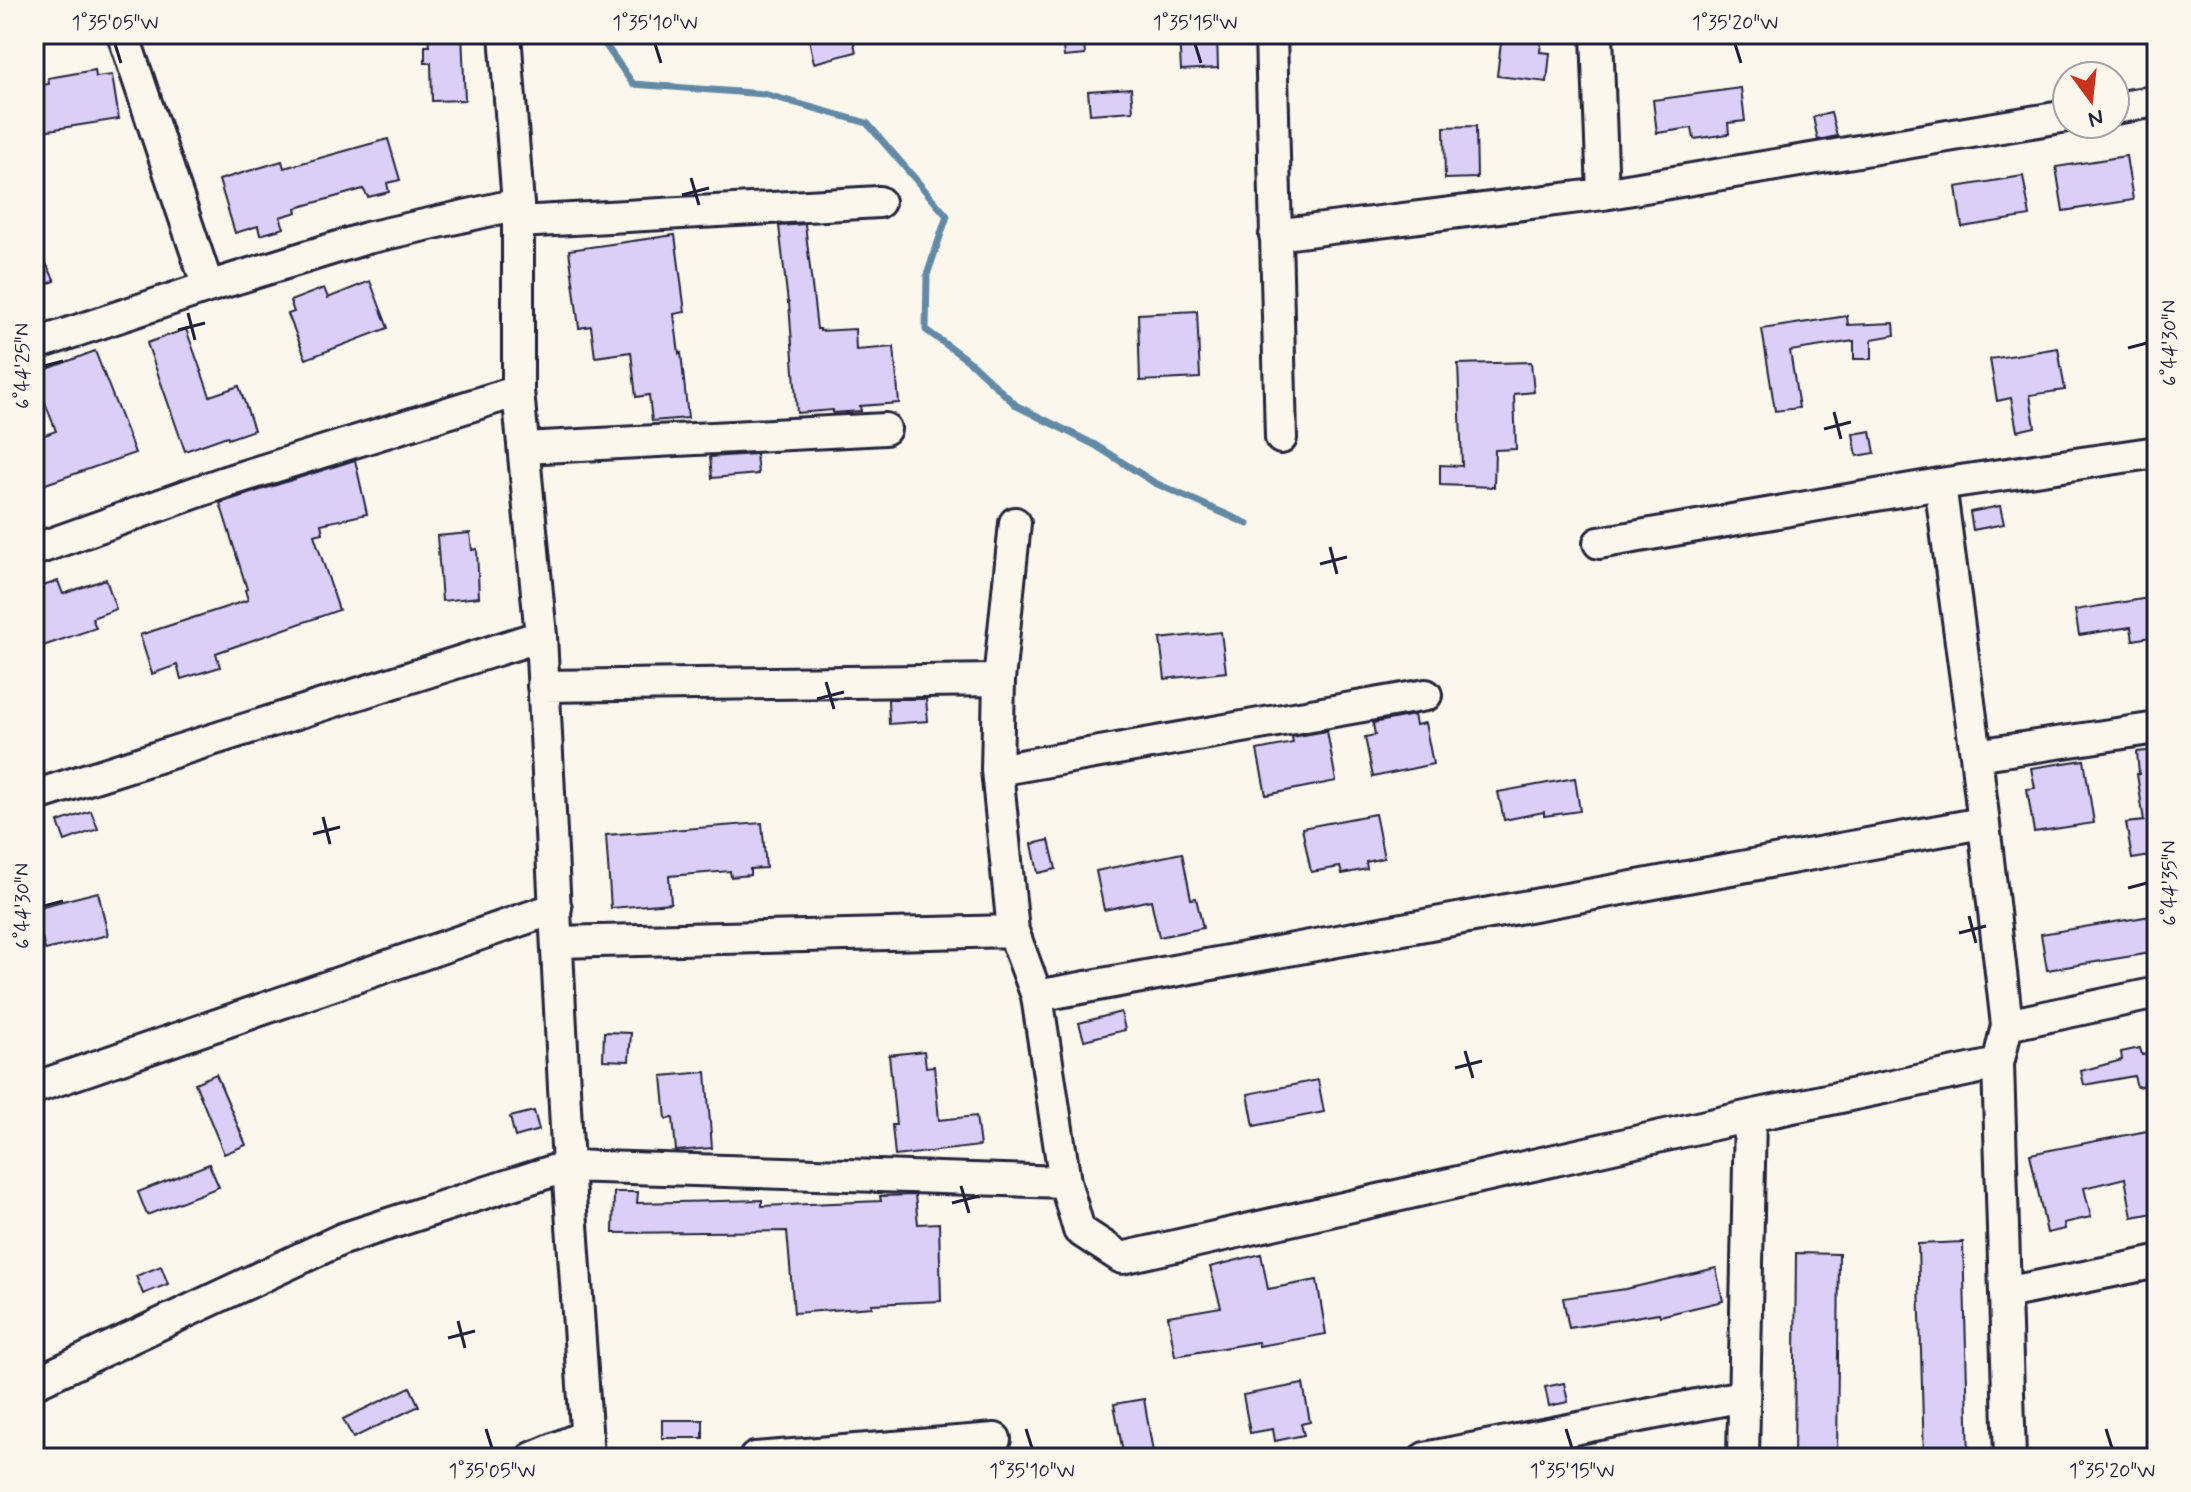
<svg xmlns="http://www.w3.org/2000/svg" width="2191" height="1492" viewBox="0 0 2191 1492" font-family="Mynerve,sans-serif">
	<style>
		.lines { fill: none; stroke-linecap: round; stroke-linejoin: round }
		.stream { stroke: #6289a6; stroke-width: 7 }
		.building { fill: #dbcff8; stroke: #22223b; stroke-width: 2 }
		.minor-casing { stroke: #22223b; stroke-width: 36 }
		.minor { stroke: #fbf7ec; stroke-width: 30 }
		.ticks { fill: none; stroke: #22223b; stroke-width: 3 }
		.neatline { fill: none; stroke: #22223b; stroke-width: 3 }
		.ticks-label { font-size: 20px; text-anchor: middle; fill: #22223b }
	</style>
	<rect width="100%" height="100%" fill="#fbf7ec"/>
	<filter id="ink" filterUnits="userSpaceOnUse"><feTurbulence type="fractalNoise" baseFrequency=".0125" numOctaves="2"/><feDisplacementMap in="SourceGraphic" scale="16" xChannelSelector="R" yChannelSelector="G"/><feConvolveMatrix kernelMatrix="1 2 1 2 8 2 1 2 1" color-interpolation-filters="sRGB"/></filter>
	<g filter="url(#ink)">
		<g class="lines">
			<path class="stream" d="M598 34 633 84 764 94 867 123 947 216 927 275 926 330 970 362 1017 406 1095 445 1155 483 1248 524"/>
		</g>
		<path class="building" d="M428 34H462L465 100 432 101 431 63H425V46H429Z
			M808 34H852L856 52 814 63Z
			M1062 34H1083L1085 55 1064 57Z
			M1179 34H1217L1218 68 1181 70Z
			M1502 34H1542L1540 52 1550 53 1547 82 1497 76Z
			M95 70 96 77 112 75 119 119 42 131 35 86 49 84 48 78Z
			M1131 88 1133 111 1090 114 1088 91Z
			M1741 88 1745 121 1728 123 1729 134 1694 139 1692 128 1657 133 1653 100Z
			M1831 113 1837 136 1818 140 1813 117Z
			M1476 126 1477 178 1445 179 1444 127Z
			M388 139 400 180 387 183 389 192 368 197 363 189 296 208 297 212 280 217 284 228 260 235 258 226 235 233 219 180 282 161 284 168Z
			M2126 156 2133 200 2063 211 2056 167Z
			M2023 176 2030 216 1962 227 1956 187Z
			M805 224 817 329H820V331L855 329 856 350 894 347 899 403 860 406 861 411 833 413V410L797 413 789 303H788L779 226Z
			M675 235 685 312 674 314 679 354 681 353 688 418 652 421 649 395 636 397 631 352 595 357 591 326 579 328 569 250Z
			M34 240 55 281 34 289Z
			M370 281 388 328 306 359 288 314 294 312 290 301 324 288 328 298Z
			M1197 311 1200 378 1140 381 1138 314Z
			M1847 316 1848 325 1894 323 1895 335 1872 339V359H1854V341L1790 351 1799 408 1775 411 1762 329Z
			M186 329 210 396 239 386 254 430 228 439 227 436 185 451 147 343Z
			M2058 348 2065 390 2030 395 2035 427 2017 431 2011 398 1997 401 1990 359Z
			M95 351 135 453 34 488V439L56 431 34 374Z
			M1531 362 1534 392 1514 394 1516 449 1495 450 1494 487 1440 485V465L1462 466 1458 364Z
			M1871 431 1875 453 1857 456 1853 434Z
			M756 454 758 474 712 478 710 457Z
			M355 460 367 514 321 524 323 533 314 535 339 610 216 653 220 667 181 679 177 665 152 674 140 635 248 600 245 590 247 589 220 503Z
			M2000 506 2004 524 1973 530 1970 512Z
			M470 533 472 550 477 549 479 597 442 601 437 536Z
			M106 579 116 609 92 618 96 628 34 649V589L58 581 63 594Z
			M2149 598 2156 636 2133 640 2131 627 2079 635 2075 610Z
			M1221 632 1226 672 1165 679 1160 639Z
			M888 699H926L928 721 889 724Z
			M1414 715 1416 725 1425 723 1433 764 1373 777 1365 737 1375 735 1373 723Z
			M1327 731 1336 781 1266 795 1257 750 1293 743 1292 737Z
			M2157 750V855L2132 859 2126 823 2144 821 2137 774H2139L2137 752Z
			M2084 760 2094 823 2034 832 2027 789 2035 788 2031 768Z
			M1575 778 1580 811 1544 816V812L1504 820 1498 792Z
			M91 811 98 829 65 841 58 822Z
			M1375 814 1384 858 1366 862 1367 869 1342 874 1340 867 1311 872 1302 828Z
			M762 823 766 868 750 869V875L731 877 730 871 669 876 671 903 611 908 606 835Z
			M1049 840 1056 869 1038 873 1032 844Z
			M1182 853 1191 899 1196 898 1203 928 1159 937 1151 900 1104 910 1096 871Z
			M98 892 108 935 45 950 35 908Z
			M2157 915V952L2047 970 2041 934Z
			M1121 1012 1125 1030 1084 1040 1079 1023Z
			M604 1032 631 1033 629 1061 603 1060Z
			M2140 1048 2142 1055 2157 1052V1083L2137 1087 2134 1076 2084 1085 2081 1071 2122 1060 2121 1052Z
			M924 1051 926 1067 934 1066 939 1120 976 1116 980 1146 895 1156 892 1125H896L889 1055Z
			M706 1072 712 1148 676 1151 673 1118 666 1119 662 1076Z
			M216 1074 246 1145 224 1154 195 1083Z
			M1318 1080 1324 1112 1254 1126 1248 1094Z
			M534 1111 539 1130 515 1137 510 1117Z
			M2157 1129V1162L2153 1163 2157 1183V1205L2152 1206 2154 1213 2132 1217 2125 1178 2084 1188 2091 1217 2064 1223 2065 1229 2047 1233 2030 1154Z
			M209 1164 219 1187 147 1215 138 1192Z
			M614 1192H638L637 1203 762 1200V1206L881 1201 880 1196 915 1195 918 1224 939 1223 941 1301 872 1304V1307L794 1313 787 1231 613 1233Z
			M1963 1242 1969 1457 1924 1458 1918 1244Z
			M1796 1253 1839 1254 1837 1458H1794Z
			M1261 1254 1268 1289 1317 1280 1326 1334 1259 1346 1258 1342 1175 1356 1168 1316 1221 1307 1210 1267Z
			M161 1266 168 1284 143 1294 136 1276Z
			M1716 1268 1723 1301 1660 1316 1659 1313 1569 1328 1563 1298 1626 1289Z
			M1564 1383 1568 1402 1549 1406 1545 1387Z
			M1303 1384 1310 1422 1301 1424 1304 1435 1275 1441 1273 1429 1250 1433 1243 1395Z
			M410 1387 419 1406 353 1438 343 1419Z
			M1144 1399 1154 1458H1124L1114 1404Z
			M662 1420H703V1438H662Z"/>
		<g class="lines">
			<g class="minor-casing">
				<path id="minor" d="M123 34 208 287
					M505 34 518 204V391L541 636 568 1166 588 1458
					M1271 34 1281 438
					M1597 34 1603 194
					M2115 108 2157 101
					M518 222 879 202
					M1275 235 1603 194 2067 116
					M34 345 208 287 367 238 518 204
					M524 448 885 429
					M1940 484 1976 755 2007 1025 1998 1064 2010 1458
					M1015 523 999 680 997 770 1013 931 1037 996 1065 1182 1079 1230 1122 1258 1750 1116 1998 1064
					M1599 543 1940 484 2157 452
					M34 550 225 482 518 391
					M543 686 999 680
					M1976 755 2157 728
					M997 770 1426 695
					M34 796 541 636
					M557 942 1013 931
					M1037 996 1982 823
					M2007 1025 2157 993
					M34 1088 556 908
					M2006 1293 2157 1262
					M34 1383 342 1239 568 1166 1065 1182
					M532 1458 587 1435
					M755 1458 995 1439
					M1425 1458 1743 1396
					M1743 1458 1750 1116"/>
			</g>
			<use href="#minor" class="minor"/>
		</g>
	</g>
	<path class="ticks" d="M115 44 121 63M655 44 661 63M1195 44 1201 63M1735 44 1741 63M691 178 699 205M682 195 709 188M188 313 195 340M178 330 205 323M2128 348 2147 343M44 366 63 361M1834 412 1841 439M1824 429 1851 422M1330 547 1337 574M1320 564 1347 557M826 682 834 709M817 699 844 692M323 817 330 844M313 834 340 827M2128 888 2147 883M44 906 63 901M1969 916 1976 943M1959 933 1986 926M1465 1051 1473 1078M1455 1068 1482 1061M961 1186 969 1213M952 1203 979 1196M458 1321 465 1348M448 1338 475 1331M486 1429 492 1448M1026 1429 1032 1448M1566 1429 1572 1448M2106 1429 2112 1448"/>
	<rect width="2191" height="1492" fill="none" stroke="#fbf7ec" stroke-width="88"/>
	<g transform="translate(2091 100) rotate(165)"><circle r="38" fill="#fbf7ec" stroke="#a4a2a5" stroke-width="2"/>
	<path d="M0-6L14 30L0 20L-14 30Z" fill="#c8321e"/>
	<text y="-12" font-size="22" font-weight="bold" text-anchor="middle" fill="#22223b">N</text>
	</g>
	<rect x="44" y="44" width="2103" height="1404" class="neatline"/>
	<g class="ticks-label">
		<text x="115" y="29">1°35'05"W</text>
		<text x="655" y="29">1°35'10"W</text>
		<text x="1195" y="29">1°35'15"W</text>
		<text x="1735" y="29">1°35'20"W</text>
		<text transform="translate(2169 343) rotate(-90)" y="7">6°44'30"N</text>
		<text transform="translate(22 366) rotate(-90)" y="7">6°44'25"N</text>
		<text transform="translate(2169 883) rotate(-90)" y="7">6°44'35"N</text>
		<text transform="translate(22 906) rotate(-90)" y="7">6°44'30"N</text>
		<text x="492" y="1477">1°35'05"W</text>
		<text x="1032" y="1477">1°35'10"W</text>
		<text x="1572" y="1477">1°35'15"W</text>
		<text x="2112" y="1477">1°35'20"W</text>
	</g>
</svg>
